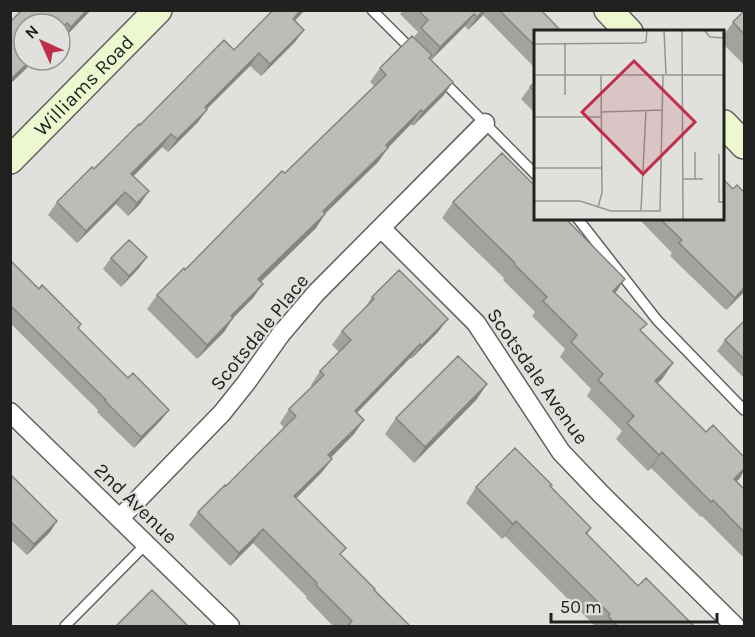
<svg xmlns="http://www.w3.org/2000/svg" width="755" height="637" viewBox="0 0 755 637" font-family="Karla,sans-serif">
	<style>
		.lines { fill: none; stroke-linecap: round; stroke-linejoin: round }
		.lane-casing { stroke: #61615d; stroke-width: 12 }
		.street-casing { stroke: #61615d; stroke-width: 21 }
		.secondary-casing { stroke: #61615d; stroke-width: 30 }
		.lane { stroke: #fff; stroke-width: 9 }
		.street { stroke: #fff; stroke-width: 18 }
		.secondary { stroke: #edf8d0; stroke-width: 27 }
		.wall { fill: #a3a29e }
		.shaded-wall { fill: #858481 }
		.building { fill: #bebcb8; stroke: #858481; stroke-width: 1.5 }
		.labels { text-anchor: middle; stroke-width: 4.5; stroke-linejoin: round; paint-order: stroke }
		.street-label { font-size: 20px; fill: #212120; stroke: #e0e0dc }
		.inset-road { fill: none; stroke: #949491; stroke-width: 1.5 }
		.view { fill: #bf2e4d; fill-opacity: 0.15; stroke: #bf2e4d; stroke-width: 3 }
		.inset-edge { fill: none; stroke: #212120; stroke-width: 3 }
	</style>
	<rect width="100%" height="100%" fill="#e0e0dc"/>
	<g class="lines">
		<g class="lane-casing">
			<path id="lane" d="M372 10 413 51
				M442 80 536 175
				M578 219 657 320 744 410
				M65 626 146 544"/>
		</g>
		<g class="street-casing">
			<path id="street" d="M381 228 476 323 561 452 602 495 735 626
				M10 412 230 626
				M120 518 222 413 246 383 281 334 316 293 485 123"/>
		</g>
		<g class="secondary-casing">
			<g id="secondary">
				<path d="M608 10 629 32"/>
				<path d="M724 124 744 145"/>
				<path id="s1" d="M10 160 158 10"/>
			</g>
		</g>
		<use href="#lane" class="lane"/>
		<use href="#street" class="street"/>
		<use href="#secondary" class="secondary"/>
	</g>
	<path class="wall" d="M22 10H91L62 40 60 39V24L24 60H35L10 84V22Z
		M273 10H305L295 21V42L261 76 250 66 206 109 198 122 168 152 162 147 133 176 140 204 128 216 116 204 77 243 48 215 57 202 140 125 234 50Z
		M400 10H541L536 32V69L483 15 468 30 465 26 431 60 453 82 443 96 413 126 411 124 388 148 378 162 325 214 316 228 261 282 253 298 233 318 224 332 197 359 147 309 157 295 185 270 374 86 370 82 380 68 414 37 418 32 400 14 402 12Z
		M743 10H744V65L723 44V36L733 22 744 12Z
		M536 81V114L521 99 530 87Z
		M453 202 615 293 641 332 673 363 662 379 657 383 740 478 736 481 744 489V558L702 516 701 517 651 468 648 471 616 439 622 431 587 396 591 389 560 357 565 349 532 316 535 312 503 280 504 278 442 218Z
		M639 219H723L744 292 726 310 670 256 672 253Z
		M147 257 139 268 121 287 103 269 111 258Z
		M10 260 128 378 169 410 161 420 134 448 97 412 98 410 10 323Z
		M372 297 438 332 411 359 410 358 357 413 354 434 331 458 332 459 322 472 296 498 341 555 375 590 411 627H334L306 598 307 597 253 543 230 566 189 525 198 512 226 486 284 428 280 423 289 409 312 387 311 385 320 371 339 352 332 345 342 331 363 311Z
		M744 321V378L717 351 725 340Z
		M487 384 476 400 414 463 385 434 396 418Z
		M10 474 57 521 50 532 27 555 10 539Z
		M476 487H550L591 528 587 534 638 586 695 627H596L505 536 502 539 466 503Z"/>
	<path class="shaded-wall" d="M87 10H91L62 40 71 27Z
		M301 10H305L284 31 293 19Z
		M484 10H486L483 15 468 30 477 17Z
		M474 14 465 26 431 60 440 47Z
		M304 30 295 42 261 76 270 64Z
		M259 53 250 66 196 120 205 107Z
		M31 60H35L10 84V80Z
		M453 82 443 96 413 126 423 112Z
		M207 110 198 122 168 152 177 139Z
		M421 110 411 124 376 160 386 145Z
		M171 134 162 147 123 187 131 174Z
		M388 148 378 162 313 225 323 211Z
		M149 191 140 204 128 216 137 203Z
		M125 192 116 204 77 243 86 231Z
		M325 214 316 228 248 294 258 279Z
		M147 257 139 268 121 287 129 276Z
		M625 279 614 295 613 291Z
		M263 284 253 298 221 330 231 316Z
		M744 288V292L726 310 735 298Z
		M233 318 224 332 197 359 207 345Z
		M448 319 438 332 411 359 421 346Z
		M420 344 410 358 345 425 355 411Z
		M673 363 662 379 644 397 655 381Z
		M487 384 476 400 414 463 425 447Z
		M169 410 161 420 134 448 141 437Z
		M364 420 354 434 319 469 328 455Z
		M662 452 651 468 648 471 659 455Z
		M332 459 322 472 285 510 294 496Z
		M744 469V471L740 478 723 495 734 479Z
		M57 521 50 532 27 555 34 544Z
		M516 521 505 536 502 539 513 524Z
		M263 529 253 543 230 566 239 553Z"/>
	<path class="building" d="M22 10H87L71 27 67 23 60 30V24H24V60H31L10 80V22Z
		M273 10H301L293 19 304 30 270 64 259 53 205 107 207 110 177 139 171 134 131 174 149 191 137 203 125 192 86 231 57 202 92 167 94 169 139 124 140 125 224 40 234 50Z
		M418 10H484L477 17 474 14 440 47 421 28 428 20Z
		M499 10H541L562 32H536V47Z
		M744 11V34L733 22Z
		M412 36 432 55 429 58 453 82 423 112 421 110 386 145 388 148 323 211 325 214 258 279 263 284 231 316 233 318 207 345 157 295 184 268 185 270 282 171 285 173 386 75 380 68Z
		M536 81V92L530 87Z
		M502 153 536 187V219H566L625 279 613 291 647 324 640 330 673 363 655 381 706 432 713 425 744 457V469L734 479 744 489V532L713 500 711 502 662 452 659 455 627 423 634 416 598 380 603 374 571 342 577 335 543 301 547 297 514 264 515 263 453 202Z
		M723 179 733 189 737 185 744 192V288L735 298 679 243 682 240 660 219H723Z
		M129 240 147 257 129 276 111 258Z
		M10 260 39 289 42 285 81 324 78 328 128 378 133 373 169 410 141 437 105 401 106 400 10 305Z
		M399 270 448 319 421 346 420 344 355 411 364 420 328 455 332 459 294 496 346 548 340 554 375 589 374 590 411 627H347L352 621 316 585 317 583 263 529 239 553 198 512 225 485 226 486 296 416 289 409 324 375 320 371 351 340 342 331 374 299 372 297Z
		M744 321V359L725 340Z
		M458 356 487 384 425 447 396 418Z
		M515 448 552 485 550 486 591 528 586 533 638 586 646 578 695 627H618L608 616 610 614 516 521 513 524 476 487Z
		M10 474 57 521 34 544 10 521Z
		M152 590 189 627H115Z"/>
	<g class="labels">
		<g class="street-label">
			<text dy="7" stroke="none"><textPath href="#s1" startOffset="105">Williams Road</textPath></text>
			<text transform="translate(259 332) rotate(-51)" y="7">Scotsdale Place</text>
			<text transform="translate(538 376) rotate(55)" y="7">Scotsdale Avenue</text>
			<text transform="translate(136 503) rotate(44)" y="7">2nd Avenue</text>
		</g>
	</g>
	<g transform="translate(534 30)">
		<rect width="190" height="190" fill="#e0e0dc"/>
		<path class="inset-road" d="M130 0 132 44M148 0 149 190M170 0 176 7 191 8M31 13V65M0 14 108 13 112 12 113 0M0 45H191M67 82 128 80M0 87H67M185 124V172H191M0 138H67M149 149H169M161 149V122M0 171H46L77 181H126L129 44M64 177 68 163 67 45M107 180 112 80"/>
		<path class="view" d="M100 31 161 92 109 144 48 82Z"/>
		<rect width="190" height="190" class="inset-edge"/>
	</g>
	<rect width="755" height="637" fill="none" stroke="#212120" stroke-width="24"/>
	<g transform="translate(42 42) rotate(315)"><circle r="28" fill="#e0e0dc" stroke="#949491" stroke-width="1.5"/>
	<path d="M0-4.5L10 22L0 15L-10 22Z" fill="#bf2e4d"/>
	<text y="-9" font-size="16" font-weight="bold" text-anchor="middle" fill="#212120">N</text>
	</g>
	<path d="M551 613v9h166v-9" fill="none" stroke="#212120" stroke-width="3"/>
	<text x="560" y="613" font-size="18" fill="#212120" stroke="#e0e0dc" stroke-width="4.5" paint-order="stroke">50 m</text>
</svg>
